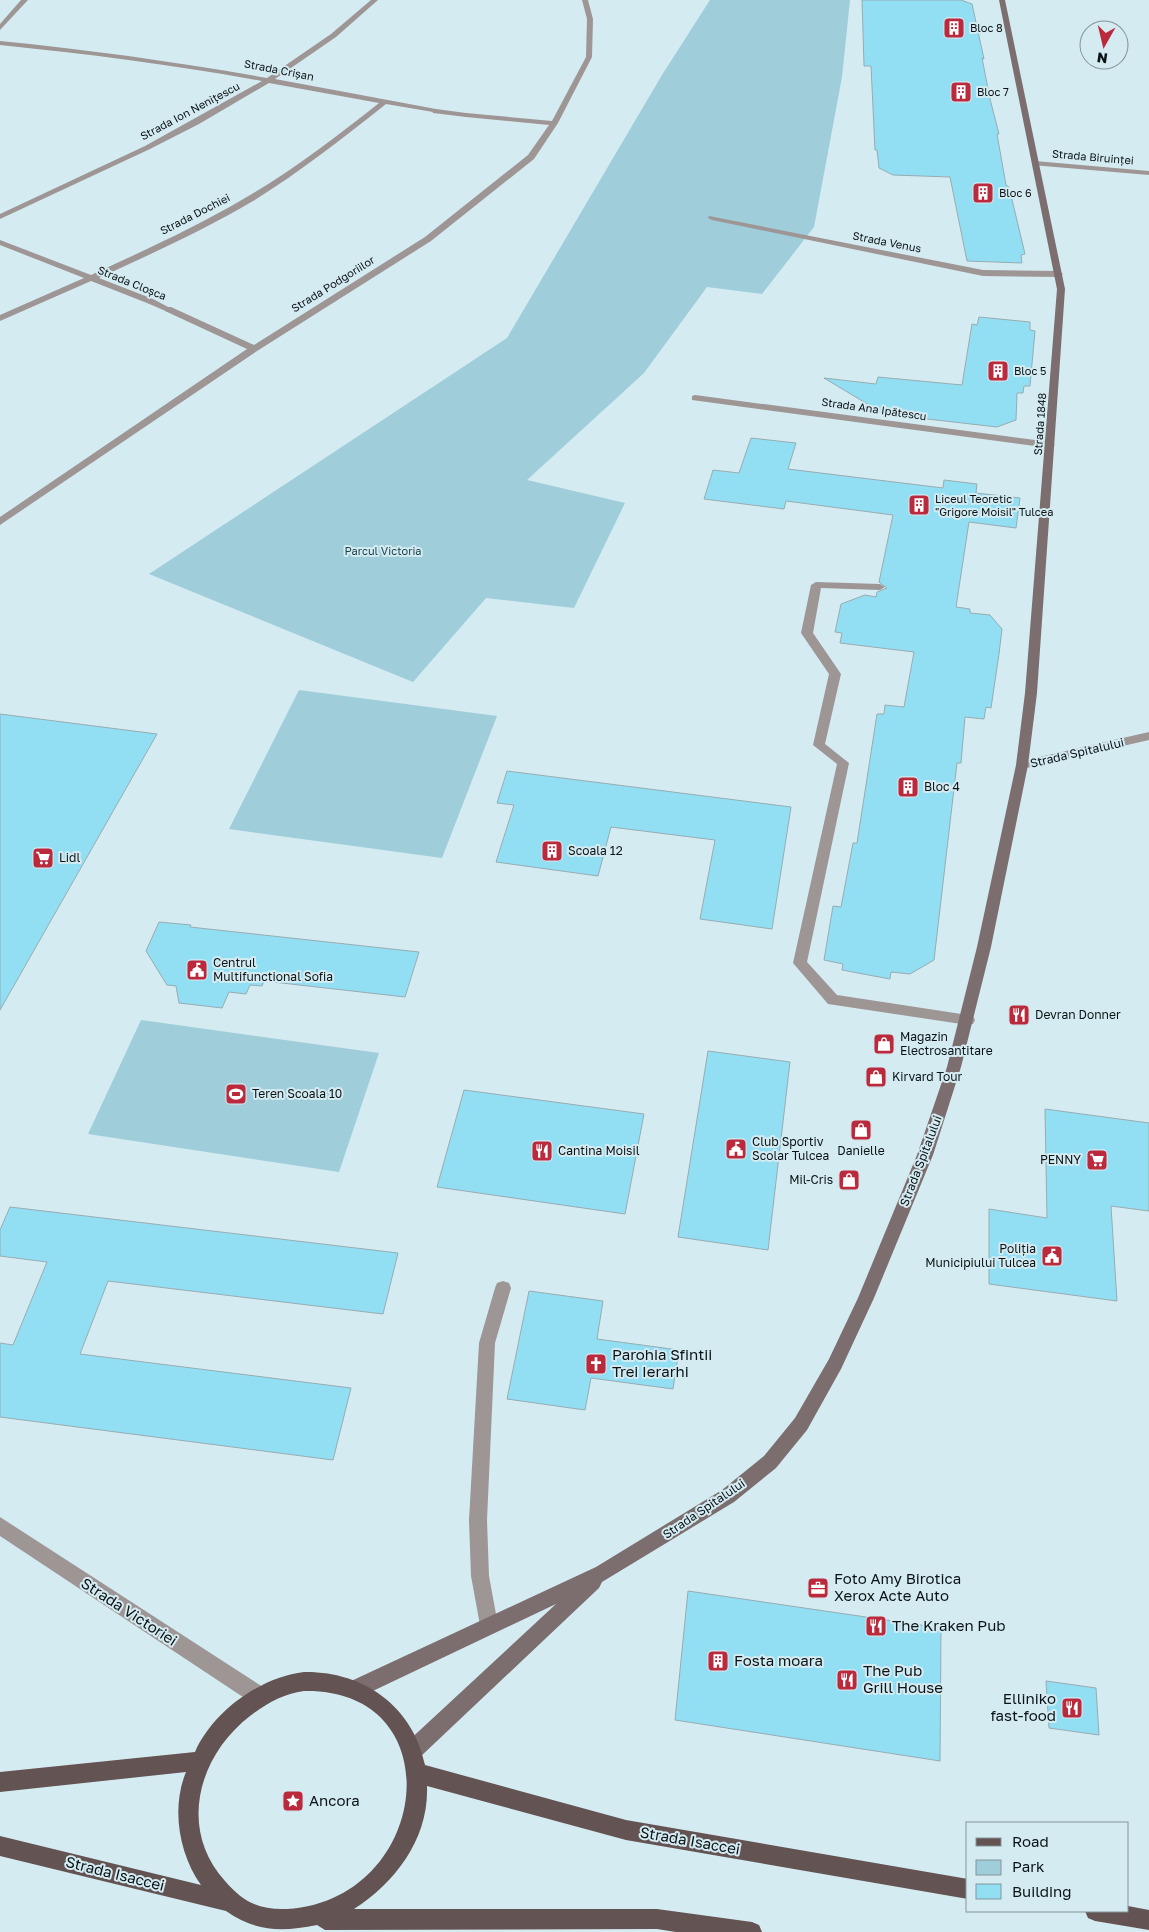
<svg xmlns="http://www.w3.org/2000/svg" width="1149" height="1932" viewBox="0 0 1149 1932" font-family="'Golos Text',sans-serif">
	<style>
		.green { fill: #9fcdda }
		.building { fill: #92dff4; stroke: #97acb2 }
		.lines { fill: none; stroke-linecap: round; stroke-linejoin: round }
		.pedestrian { fill: #9e9595; fill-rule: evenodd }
		.minor { fill: #9e9595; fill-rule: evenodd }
		.tertiary { fill: #9e9595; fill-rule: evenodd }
		.secondary { fill: #7c6e6e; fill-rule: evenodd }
		.primary { fill: #635352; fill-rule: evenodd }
		.labels { text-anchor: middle; stroke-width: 4; stroke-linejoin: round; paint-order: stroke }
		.far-poi-label { font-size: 11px; fill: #0b1315; stroke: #d5ebf2; text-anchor: start }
		.far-street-label { font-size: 11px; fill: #0b1315; stroke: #d5ebf2 }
		.far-park-label { font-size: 11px; fill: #1a3f48; stroke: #d5ebf2 }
		.street-label { font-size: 12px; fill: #0b1315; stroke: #d5ebf2 }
		.poi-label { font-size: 12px; fill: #0b1315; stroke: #d5ebf2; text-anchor: start }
		.near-poi-label { font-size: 15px; fill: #0b1315; stroke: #d5ebf2; text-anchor: start }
		.near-street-label { font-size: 15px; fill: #0b1315; stroke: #d5ebf2 }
	</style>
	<rect width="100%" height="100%" fill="#d5ebf2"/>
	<path class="green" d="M710 0H850L842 77 814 227 762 294 707 287 644 373 527 480 625 503 574 608 486 598 413 682 149 574 507 338 662 75Z
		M299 690 497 716 442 858 229 829Z
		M141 1020 379 1053 339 1172 88 1134Z"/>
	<path class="building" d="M862 0H961L972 4 984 59 982 58 990 99 999 134H997L1006 185 1009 187 1025 254 1021 255 1022 263 967 261 950 177 893 175 879 168 877 150H875L871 66H864Z
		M979 317 1030 322V330L1035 331 1030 386H1024L1023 393H1017L1016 420 997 427 884 414 824 378 876 384 878 377 962 385 972 324 977 325Z
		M751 438 796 443 788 469 943 488 944 480 977 484 976 493 1020 498 1016 528 969 522 956 607 970 609V613L990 615 1002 629 999 654 991 708 986 707 984 719 965 717 961 763H957L934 960 910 974 891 972 890 979 842 970 843 964 824 960 833 906 841 907 853 843H857L877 714H884L885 705 904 707 914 652 840 643 842 633 835 632 841 604 865 595 876 597 877 592 887 588 879 582 893 515 786 501 784 509 704 499 713 470 739 473Z
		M0 714 157 734 0 1010Z
		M507 771 791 807 772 929 700 919 715 840 611 827 598 876 496 862 514 805 497 803Z
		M159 922 191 925 190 927 419 952 405 997 264 981 262 986 250 985 246 994 229 992 222 1008 179 1003 176 986 167 985 146 951Z
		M708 1051 790 1062 768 1250 678 1237Z
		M464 1090 644 1114 625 1214 437 1187Z
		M1045 1109 1149 1123V1211L1111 1206 1117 1301 989 1284V1209L1047 1218Z
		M10 1207 398 1253 383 1314 108 1281 80 1354 351 1388 333 1460 0 1417V1343L13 1345 47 1262 0 1256V1230Z
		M529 1291 603 1301 597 1339 679 1350 673 1389 591 1378 585 1410 507 1399Z
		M688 1591 941 1628 940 1761 675 1720Z
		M1046 1681 1096 1688 1099 1735 1049 1728Z"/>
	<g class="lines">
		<path class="pedestrian" d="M436 109 466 113 470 115 466 117 433 113 432 111Z
			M147 299H153L172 309 168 312 147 303Z"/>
		<path class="minor" d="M21 0H28L0 30V24Z
			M371 0H378L336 37 275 79 436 109 440 111 439 113 386 104C343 138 300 172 253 201 204 230 151 254 99 278L153 299V303H147L91 281 0 321V315L84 278 0 245V240L91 275C143 251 196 227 245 198 292 171 336 137 379 103L269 83 199 124 150 149 0 219V214L145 146 262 81C175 65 88 54 0 45V41C90 50 178 62 267 78L331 34Z
			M582 0H588L593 19 592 57 558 123 534 159 431 241 257 351 0 525V517L247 349 165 311V307H171L254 345 425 237 528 155 549 125 466 117 462 115 466 113 552 121 586 57 587 19Z
			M1035 161 1149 171V175L1032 165V161Z
			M709 216 983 270 1059 271 1063 274 1059 277 983 276 712 220 708 218Z
			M695 395 1050 442 1055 445 1050 448 692 400V396Z
			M816 582 880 584 885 587 880 590 821 588 813 633 841 674 825 744 849 763 807 962 837 995 968 1015 973 1016 975 1020 973 1024 968 1025 828 1004 793 963 837 764 813 745 829 674 801 633 811 585Z
			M1149 732V740L1022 769 1016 765 1022 761Z
			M503 1281 509 1283 511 1288 495 1343 487 1520 489 1576 498 1625 496 1632 489 1634 482 1632 480 1625 471 1576 469 1520 479 1343 495 1288 497 1283Z"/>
		<path class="tertiary" d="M0 1517 266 1689 269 1696 266 1703 259 1706 252 1703 0 1536Z"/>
		<path class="secondary" d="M999 0H1005L1065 289 1037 693 1028 765 991 947 961 1067 933 1155 874 1298 841 1369 807 1430 776 1468 734 1502 602 1582 599 1588 419 1758 412 1761 405 1758 402 1751 405 1744 556 1604 356 1699 349 1696 346 1689 349 1682 596 1567 722 1490 764 1456 795 1418 829 1359 858 1298 917 1155 947 1067 977 947 1016 765 1025 693 1057 289Z"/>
		<path class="primary" d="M304 1672C363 1671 413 1706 425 1765L626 1820 968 1879V1899L626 1840 427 1786C429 1838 396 1882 354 1909H657L752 1922 759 1925 762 1932H676L657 1929 325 1930 317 1925C282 1932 256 1932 226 1911L0 1856V1836L201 1885C179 1854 171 1808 186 1772L0 1792V1772L195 1752C213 1711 261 1677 304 1672ZM304 1691C455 1688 431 1900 287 1909 259 1910 243 1902 225 1881 178 1829 198 1756 250 1716 267 1703 283 1694 304 1691Z
			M1128 1906 1149 1910V1930L1095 1921 1088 1918 1085 1911H1128Z"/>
	</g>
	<defs>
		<g id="building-square" transform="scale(1.125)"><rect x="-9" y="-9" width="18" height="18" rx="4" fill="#ba293c" stroke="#d5ebf2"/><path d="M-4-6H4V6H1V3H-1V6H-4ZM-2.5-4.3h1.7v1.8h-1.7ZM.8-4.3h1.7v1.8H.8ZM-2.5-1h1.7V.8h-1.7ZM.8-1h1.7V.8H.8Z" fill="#fff"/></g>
		<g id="supermarket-square" transform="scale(1.125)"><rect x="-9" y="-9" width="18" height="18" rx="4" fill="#ba293c" stroke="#d5ebf2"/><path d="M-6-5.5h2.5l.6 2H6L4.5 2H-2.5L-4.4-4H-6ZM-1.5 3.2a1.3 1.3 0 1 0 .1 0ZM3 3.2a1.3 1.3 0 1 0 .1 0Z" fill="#fff"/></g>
		<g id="civic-square" transform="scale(1.125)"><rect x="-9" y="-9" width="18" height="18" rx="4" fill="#ba293c" stroke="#d5ebf2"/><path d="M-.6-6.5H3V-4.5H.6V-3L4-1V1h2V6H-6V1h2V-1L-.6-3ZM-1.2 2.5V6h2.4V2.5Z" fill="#fff"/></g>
		<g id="restaurant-square" transform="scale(1.125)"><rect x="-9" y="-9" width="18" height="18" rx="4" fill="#ba293c" stroke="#d5ebf2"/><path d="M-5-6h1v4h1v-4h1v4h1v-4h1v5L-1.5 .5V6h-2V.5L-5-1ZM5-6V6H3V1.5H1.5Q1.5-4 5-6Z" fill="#fff"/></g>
		<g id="shop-square" transform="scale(1.125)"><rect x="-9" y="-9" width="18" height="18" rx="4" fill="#ba293c" stroke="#d5ebf2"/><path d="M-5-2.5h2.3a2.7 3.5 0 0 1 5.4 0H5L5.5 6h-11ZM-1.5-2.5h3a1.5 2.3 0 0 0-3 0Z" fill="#fff"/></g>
		<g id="stadium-square" transform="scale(1.125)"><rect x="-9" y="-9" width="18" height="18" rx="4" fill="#ba293c" stroke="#d5ebf2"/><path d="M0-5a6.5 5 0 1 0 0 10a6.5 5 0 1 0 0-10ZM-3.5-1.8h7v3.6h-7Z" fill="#fff"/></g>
		<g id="church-square" transform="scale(1.125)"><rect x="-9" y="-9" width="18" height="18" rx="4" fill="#ba293c" stroke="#d5ebf2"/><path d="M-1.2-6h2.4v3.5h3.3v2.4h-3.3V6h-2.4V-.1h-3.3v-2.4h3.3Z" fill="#fff"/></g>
		<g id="office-square" transform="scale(1.125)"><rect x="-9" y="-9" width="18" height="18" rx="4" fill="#ba293c" stroke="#d5ebf2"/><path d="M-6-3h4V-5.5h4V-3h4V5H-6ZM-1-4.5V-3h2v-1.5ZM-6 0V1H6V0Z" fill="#fff"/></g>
		<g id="sight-square" transform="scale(1.125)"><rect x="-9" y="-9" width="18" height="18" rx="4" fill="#ba293c" stroke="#d5ebf2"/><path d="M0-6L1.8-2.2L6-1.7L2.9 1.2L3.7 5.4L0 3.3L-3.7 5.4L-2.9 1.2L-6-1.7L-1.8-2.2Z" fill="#fff"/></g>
	</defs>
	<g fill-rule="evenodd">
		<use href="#building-square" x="954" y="28"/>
		<use href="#building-square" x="961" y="92"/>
		<use href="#building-square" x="983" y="193"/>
		<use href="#building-square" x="998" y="371"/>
		<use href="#building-square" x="919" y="505"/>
		<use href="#building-square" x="908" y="787"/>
		<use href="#building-square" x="552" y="851"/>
		<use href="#supermarket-square" x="43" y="858"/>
		<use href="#civic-square" x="197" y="970"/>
		<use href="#restaurant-square" x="1019" y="1015"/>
		<use href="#shop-square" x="884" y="1044"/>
		<use href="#shop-square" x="876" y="1077"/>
		<use href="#stadium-square" x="236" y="1094"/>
		<use href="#shop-square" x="861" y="1130"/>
		<use href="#civic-square" x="736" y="1149"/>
		<use href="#restaurant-square" x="542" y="1151"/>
		<use href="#supermarket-square" x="1097" y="1160"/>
		<use href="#shop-square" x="849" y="1180"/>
		<use href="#civic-square" x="1052" y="1256"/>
		<use href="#church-square" x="596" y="1364"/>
		<use href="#office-square" x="818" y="1588"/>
		<use href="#restaurant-square" x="876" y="1626"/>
		<use href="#building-square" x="718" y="1661"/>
		<use href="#restaurant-square" x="847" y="1680"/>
		<use href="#restaurant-square" x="1072" y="1708"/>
		<use href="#sight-square" x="293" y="1801"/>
	</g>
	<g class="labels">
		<g class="far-poi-label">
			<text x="970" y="32">Bloc 8</text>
			<text x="977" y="96">Bloc 7</text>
			<text x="999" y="197">Bloc 6</text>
			<text x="1014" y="375">Bloc 5</text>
			<text x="935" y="503">Liceul Teoretic<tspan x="935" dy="13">"Grigore Moisil" Tulcea</tspan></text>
		</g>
		<g class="far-street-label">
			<text transform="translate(279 70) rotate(11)" y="4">Strada Crișan</text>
			<text transform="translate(190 111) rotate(-28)" y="4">Strada Ion Nenițescu</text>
			<text transform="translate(1093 157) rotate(5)" y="4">Strada Biruinței</text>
			<text transform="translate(195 214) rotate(-27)" y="4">Strada Dochiei</text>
			<text transform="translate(887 242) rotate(11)" y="4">Strada Venus</text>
			<text transform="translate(132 283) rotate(22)" y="4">Strada Cloșca</text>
			<text transform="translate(333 284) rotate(-32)" y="4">Strada Podgoriilor</text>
			<text transform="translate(874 409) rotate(8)" y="4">Strada Ana Ipătescu</text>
			<text transform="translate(1040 424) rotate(-86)" y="4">Strada 1848</text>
		</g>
		<g class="far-park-label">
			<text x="383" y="555">Parcul Victoria</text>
		</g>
		<g class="street-label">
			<text transform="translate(1077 753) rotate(-13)" y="4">Strada Spitalului</text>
			<text transform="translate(921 1161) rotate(-69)" y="4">Strada Spitalului</text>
			<text transform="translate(704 1509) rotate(-34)" y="4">Strada Spitalului</text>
		</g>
		<g class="poi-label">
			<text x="924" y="791">Bloc 4</text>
			<text x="568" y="855">Scoala 12</text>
			<text x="59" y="862">Lidl</text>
			<text x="213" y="967">Centrul<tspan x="213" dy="14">Multifunctional Sofia</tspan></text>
			<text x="1035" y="1019">Devran Donner</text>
			<text x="900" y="1041">Magazin<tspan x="900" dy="14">Electrosantitare</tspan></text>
			<text x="892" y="1081">Kirvard Tour</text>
			<text x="252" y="1098">Teren Scoala 10</text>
			<text x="752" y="1146">Club Sportiv<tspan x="752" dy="14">Scolar Tulcea</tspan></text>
			<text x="558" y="1155">Cantina Moisil</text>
			<text x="861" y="1155" text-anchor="middle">Danielle</text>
			<text x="1081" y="1164" text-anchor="end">PENNY</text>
			<text x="833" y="1184" text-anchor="end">Mil-Cris</text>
			<text x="1036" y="1253" text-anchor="end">Poliția<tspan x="1036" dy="14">Municipiului Tulcea</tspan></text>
		</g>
		<g class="near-poi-label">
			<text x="612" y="1360">Parohia Sfintii<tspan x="612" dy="17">Trei Ierarhi</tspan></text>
			<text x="834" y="1584">Foto Amy Birotica<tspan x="834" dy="17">Xerox Acte Auto</tspan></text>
			<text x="892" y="1631">The Kraken Pub</text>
			<text x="734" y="1666">Fosta moara</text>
			<text x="863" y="1676">The Pub<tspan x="863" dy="17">Grill House</tspan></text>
			<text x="1056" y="1704" text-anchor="end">Elliniko<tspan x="1056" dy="17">fast-food</tspan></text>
			<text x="309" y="1806">Ancora</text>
		</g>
		<g class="near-street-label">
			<text transform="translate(129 1612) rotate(33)" y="5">Strada Victoriei</text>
			<text transform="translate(690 1841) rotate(10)" y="5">Strada Isaccei</text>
			<text transform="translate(115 1874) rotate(14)" y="5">Strada Isaccei</text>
		</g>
	</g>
	<rect x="966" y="1822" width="162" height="90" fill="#d5ebf2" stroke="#84959a"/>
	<rect x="976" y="1838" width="25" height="8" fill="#635352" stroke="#84959a"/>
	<text x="1012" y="1847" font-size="15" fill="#0b1315">Road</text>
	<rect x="976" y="1860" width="25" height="15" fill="#9fcdda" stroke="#84959a"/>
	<text x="1012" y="1872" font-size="15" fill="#0b1315">Park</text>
	<rect x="976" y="1884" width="25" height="15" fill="#92dff4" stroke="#84959a"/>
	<text x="1012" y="1897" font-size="15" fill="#0b1315">Building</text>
	<g transform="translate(1104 45) rotate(188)"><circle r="24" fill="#d5ebf2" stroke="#84959a"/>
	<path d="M0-4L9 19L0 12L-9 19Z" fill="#ba293c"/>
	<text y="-8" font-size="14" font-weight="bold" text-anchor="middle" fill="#0b1315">N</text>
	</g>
</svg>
